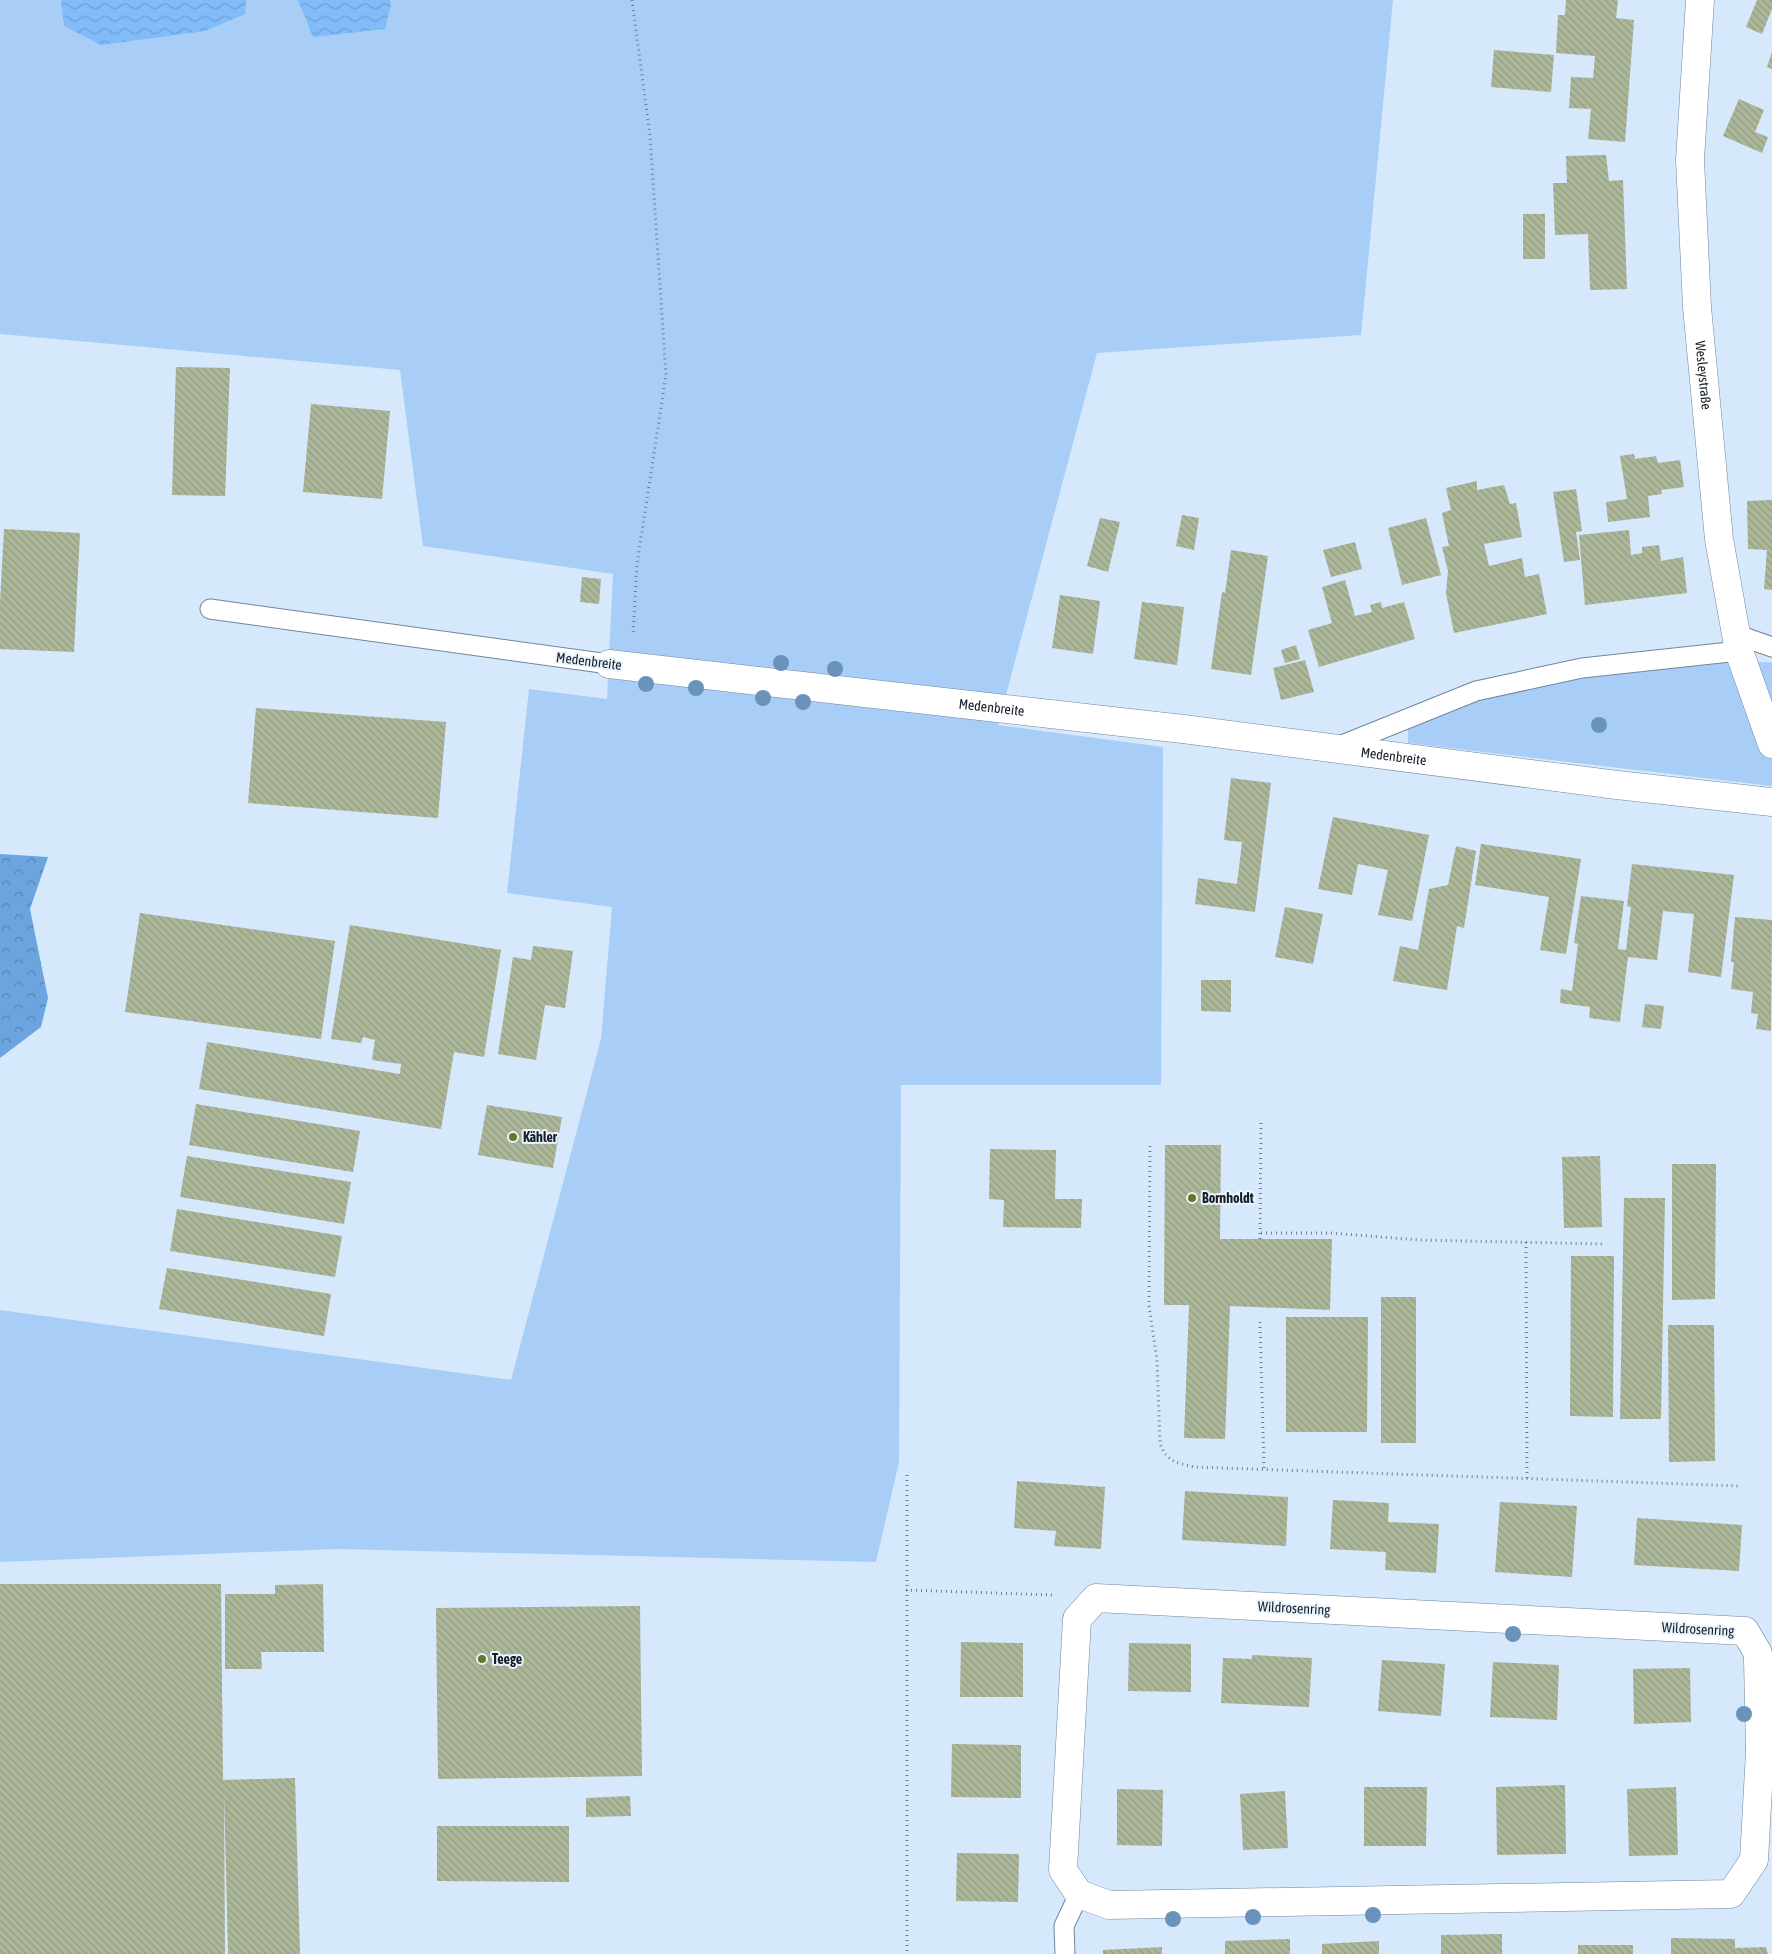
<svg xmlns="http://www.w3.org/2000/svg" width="1772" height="1954" viewBox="0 0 1772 1954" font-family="'Asap Condensed',sans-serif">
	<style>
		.grass { fill: #a8cef7 }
		.forest { fill: url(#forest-crowns) }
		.water { fill: url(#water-waves) }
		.building { fill: url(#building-back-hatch) }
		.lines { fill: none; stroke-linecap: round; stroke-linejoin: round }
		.service-casing { stroke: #71869d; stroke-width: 21 }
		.minor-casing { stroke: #71869d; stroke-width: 29 }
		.path { stroke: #717f8d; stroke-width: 3; stroke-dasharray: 1 4; stroke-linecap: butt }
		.service { stroke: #fff; stroke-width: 19 }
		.minor { stroke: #fff; stroke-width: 28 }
		.tree { fill: #6993bb }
		.poi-dot { fill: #647727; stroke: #eaf4fe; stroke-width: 2 }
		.labels { text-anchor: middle; stroke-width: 4; stroke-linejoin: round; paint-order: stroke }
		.street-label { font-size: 14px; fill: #161f28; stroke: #eaf4fe }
		.poi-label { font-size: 14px; font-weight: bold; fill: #161f28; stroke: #eaf4fe; text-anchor: start }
	</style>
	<defs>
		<pattern id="forest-crowns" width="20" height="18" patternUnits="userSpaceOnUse" patternTransform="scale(1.25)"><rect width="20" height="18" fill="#6ba4df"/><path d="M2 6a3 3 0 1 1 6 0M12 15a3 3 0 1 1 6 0" fill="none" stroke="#5785b5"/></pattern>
		<pattern id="water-waves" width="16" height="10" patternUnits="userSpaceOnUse" patternTransform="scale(1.25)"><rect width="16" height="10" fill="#81bbf8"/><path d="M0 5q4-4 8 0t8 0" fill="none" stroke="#6fa0d5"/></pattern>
		<pattern id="building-back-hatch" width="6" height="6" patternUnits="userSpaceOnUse" patternTransform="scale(1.25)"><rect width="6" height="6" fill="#acb698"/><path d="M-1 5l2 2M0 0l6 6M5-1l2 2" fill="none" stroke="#939c83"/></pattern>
	</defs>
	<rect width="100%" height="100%" fill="#d5e8fc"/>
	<path class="grass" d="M0 0H1393L1361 335 1097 353 998 725 1163 747 1161 1085H901L899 1462 876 1562 337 1549 0 1562V1310L511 1380 601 1039 612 907 507 893 529 689 607 699 613 574 423 546 400 370 0 334Z
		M1772 662V786L1408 743V727L1482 699 1587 675 1698 663Z"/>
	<path class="forest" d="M0 854 48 857 30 909 48 998 41 1027 0 1058Z"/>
	<path class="water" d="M61 0H246L245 14 205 31 101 45 64 26Z
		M298 0H390L391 4 385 29 313 37Z"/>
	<path class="building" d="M1566 0H1618L1616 18 1634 20 1625 142 1588 139 1591 109 1569 108 1571 77 1593 78 1595 56 1556 53 1558 15H1565Z
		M1757 0H1772V9L1762 34 1746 27Z
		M1494 50 1554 55 1551 92 1491 87Z
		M1772 52V69L1767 67Z
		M1739 99 1764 110 1755 132 1768 137 1762 153 1723 136Z
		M1606 155 1609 181 1623 180 1627 289 1590 290 1588 234 1555 235 1553 183H1567L1566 156Z
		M1523 214H1545V259H1523Z
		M176 367 230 368 225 496 172 495Z
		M311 404 390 411 382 499 303 492Z
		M1634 454 1635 459 1656 456 1658 463 1680 460 1684 487 1661 490 1662 494 1648 496 1650 517 1608 522 1606 502 1627 499 1620 456Z
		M1477 481V490L1504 485 1510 504 1516 503 1522 537 1484 544 1489 566 1522 558 1525 577 1539 574 1547 614 1454 633 1446 593 1448 571 1442 547 1449 546 1442 513 1451 510 1446 488Z
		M1576 489 1582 531 1576 532 1580 560 1564 562 1553 492Z
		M1772 500V590L1764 589 1767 550 1748 549 1747 501Z
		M1182 515 1199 518 1194 550 1176 546Z
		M1100 518 1120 522 1108 572 1087 566Z
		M1426 518 1441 575 1402 585 1388 528Z
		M4 529 80 533 74 652 0 649V603Z
		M1629 530 1631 555 1642 553V547L1659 545 1661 561 1683 557 1687 593 1585 605 1579 535Z
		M1355 542 1362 569 1331 577 1323 550Z
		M1231 550 1268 556 1251 675 1211 669 1222 592 1225 593Z
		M582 577 601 579 599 604 580 602Z
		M1345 580 1355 616 1372 612 1370 605 1381 602 1382 608 1404 602 1415 639 1319 667 1308 630 1332 623 1322 587Z
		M1060 595 1100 601 1093 654 1052 648Z
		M1142 602 1184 607 1177 665 1134 659Z
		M1296 645 1300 659 1285 663 1281 650Z
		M1305 660 1314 692 1281 700 1273 668Z
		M256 708 446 722 438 818 248 803Z
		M1231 778 1271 783 1255 912 1195 904 1198 878 1237 884 1242 842 1224 840Z
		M1333 817 1429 835 1412 921 1378 915 1388 870 1358 864 1352 895 1318 889Z
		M1481 844 1581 859 1566 954 1540 950 1549 897 1475 885Z
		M1456 846 1476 851 1464 928 1457 926 1447 990 1393 981 1400 946 1418 950 1429 889 1448 885Z
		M1632 864 1734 875 1721 977 1688 972 1694 914 1663 911 1657 960 1628 957 1620 1022 1589 1018 1590 1007 1560 1003 1561 989 1572 991 1578 944 1574 943 1581 896 1624 901 1618 949 1626 950 1631 907 1627 906Z
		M1285 907 1323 914 1313 964 1275 957Z
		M140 913 335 941 321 1039 125 1012Z
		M1735 917 1772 920 1771 1031 1756 1029 1758 1014 1751 1013 1753 992 1731 989 1734 962H1731Z
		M350 925 501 950 484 1057 454 1052 441 1129 199 1089 207 1042 400 1074 401 1064 372 1060 375 1040 363 1037 361 1043 331 1039Z
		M533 946 573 951 565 1008 545 1005 536 1060 498 1054 513 957 531 960Z
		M1201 980H1231V1012L1201 1011Z
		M1645 1004 1664 1006 1661 1029 1642 1027Z
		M196 1104 360 1131 353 1172 189 1145Z
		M487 1105 562 1117 553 1168 478 1155Z
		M1165 1145H1221L1220 1239H1332L1330 1310 1230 1306 1225 1439 1184 1438 1189 1305H1164Z
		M990 1149 1056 1150 1055 1199H1082L1081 1228 1003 1227 1004 1200 989 1199Z
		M187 1156 351 1182 344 1224 180 1197Z
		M1600 1156 1602 1227 1564 1228 1562 1157Z
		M1672 1164H1716L1715 1299 1672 1300Z
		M1624 1198H1665L1661 1419H1620Z
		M177 1209 342 1236 335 1277 170 1251Z
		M1571 1256H1614L1613 1417 1570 1416Z
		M167 1268 331 1294 324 1336 159 1309Z
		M1381 1297H1416V1443H1381Z
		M1286 1317H1368L1367 1432H1286Z
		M1668 1325H1714L1715 1461 1669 1462Z
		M1017 1481 1105 1487 1101 1549 1054 1546 1056 1531 1014 1528Z
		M1185 1491 1288 1497 1286 1546 1182 1540Z
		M1333 1500 1389 1503 1388 1522 1439 1524 1436 1573 1385 1570 1386 1552 1330 1549Z
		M1500 1502 1577 1506 1572 1577 1495 1572Z
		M1637 1518 1742 1525 1739 1571 1634 1565Z
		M0 1584H221L223 1780 295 1778 300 1954H228L224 1791 225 1954H0Z
		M323 1584 324 1652H261L262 1669H225V1594H275V1585Z
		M640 1606 642 1776 438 1779 436 1608Z
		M961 1642 1023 1643V1697H960Z
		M1129 1643 1191 1644V1692L1128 1691Z
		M1252 1655 1312 1658 1309 1707 1221 1703 1223 1658 1252 1659Z
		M1382 1660 1445 1664 1441 1716 1378 1711Z
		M1493 1662 1559 1665 1557 1720 1490 1717Z
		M1690 1668 1691 1722 1634 1724 1633 1669Z
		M952 1744 1021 1745V1798L951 1797Z
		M1565 1785 1566 1854 1497 1855 1496 1787Z
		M1364 1787H1427L1426 1846H1364Z
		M1676 1787 1678 1855 1629 1856 1627 1789Z
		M1117 1789 1163 1790 1162 1846 1117 1845Z
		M1285 1791 1288 1848 1243 1850 1240 1794Z
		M630 1796 631 1816 586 1817V1798Z
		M437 1826H569V1882L437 1881Z
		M957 1853 1019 1854 1018 1902 956 1901Z
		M1502 1934V1954H1441V1935Z
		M1671 1938 1735 1939V1948L1766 1947 1768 1954H1671Z
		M1290 1939V1954H1225V1941Z
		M1379 1941V1954H1322V1944Z
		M1578 1945H1633V1954H1578Z
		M1162 1947V1954H1103V1950Z"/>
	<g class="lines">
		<g class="service-casing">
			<path id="service" d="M210 609 609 664
				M1735 634 1772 647
				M1337 747 1476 691 1582 668 1739 651
				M1065 1954 1064 1926 1079 1894"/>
		</g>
		<g class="minor-casing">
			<g id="minor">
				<path id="s1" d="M1700 0 1690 160 1697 307 1719 539 1739 651 1772 744"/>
				<path id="s2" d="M609 664 1183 729 1617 785 1772 802"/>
				<path d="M1096 1598 1745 1631 1758 1653V1660L1760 1752 1754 1860 1731 1894 1109 1905 1079 1894 1063 1870 1077 1619Z"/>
			</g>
		</g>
		<path class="path" d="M632 0 650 136 666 375 637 564 633 635
			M1150 1146 1149 1306 1157 1360 1160 1444C1168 1463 1176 1462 1194 1467L1740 1486
			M1261 1233H1331L1419 1240 1604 1244
			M1260 1239 1261 1121
			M1526 1242 1527 1479
			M1260 1322 1264 1469
			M907 1475V1954
			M906 1590 1054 1595"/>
		<use href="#service" class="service"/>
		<use href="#minor" class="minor"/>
	</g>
	<g class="tree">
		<circle cx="781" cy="663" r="8"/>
		<circle cx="835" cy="669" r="8"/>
		<circle cx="646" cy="684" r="8"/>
		<circle cx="696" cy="688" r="8"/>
		<circle cx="763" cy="698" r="8"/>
		<circle cx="803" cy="702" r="8"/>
		<circle cx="1599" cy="725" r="8"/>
		<circle cx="1513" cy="1634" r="8"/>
		<circle cx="1744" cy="1714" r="8"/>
		<circle cx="1373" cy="1915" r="8"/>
		<circle cx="1253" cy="1917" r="8"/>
		<circle cx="1173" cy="1919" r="8"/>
	</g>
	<g class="poi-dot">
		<circle cx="513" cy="1137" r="5"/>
		<circle cx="1192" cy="1198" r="5"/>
		<circle cx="482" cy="1659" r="5"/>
	</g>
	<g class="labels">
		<g class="street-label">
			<text dy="5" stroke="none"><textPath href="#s1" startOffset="376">Wesleystraße</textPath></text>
			<text transform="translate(589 661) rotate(7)" y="5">Medenbreite</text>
			<text dy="5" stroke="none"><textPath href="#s2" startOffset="385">Medenbreite</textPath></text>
			<text dy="5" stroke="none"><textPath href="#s2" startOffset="790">Medenbreite</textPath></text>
			<text transform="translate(1294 1608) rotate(3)" y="5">Wildrosenring</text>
			<text transform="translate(1698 1629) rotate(3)" y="5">Wildrosenring</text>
		</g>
		<g class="poi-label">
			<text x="523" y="1142">Kähler</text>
			<text x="1202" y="1203">Bornholdt</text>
			<text x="492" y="1664">Teege</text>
		</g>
	</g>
</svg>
